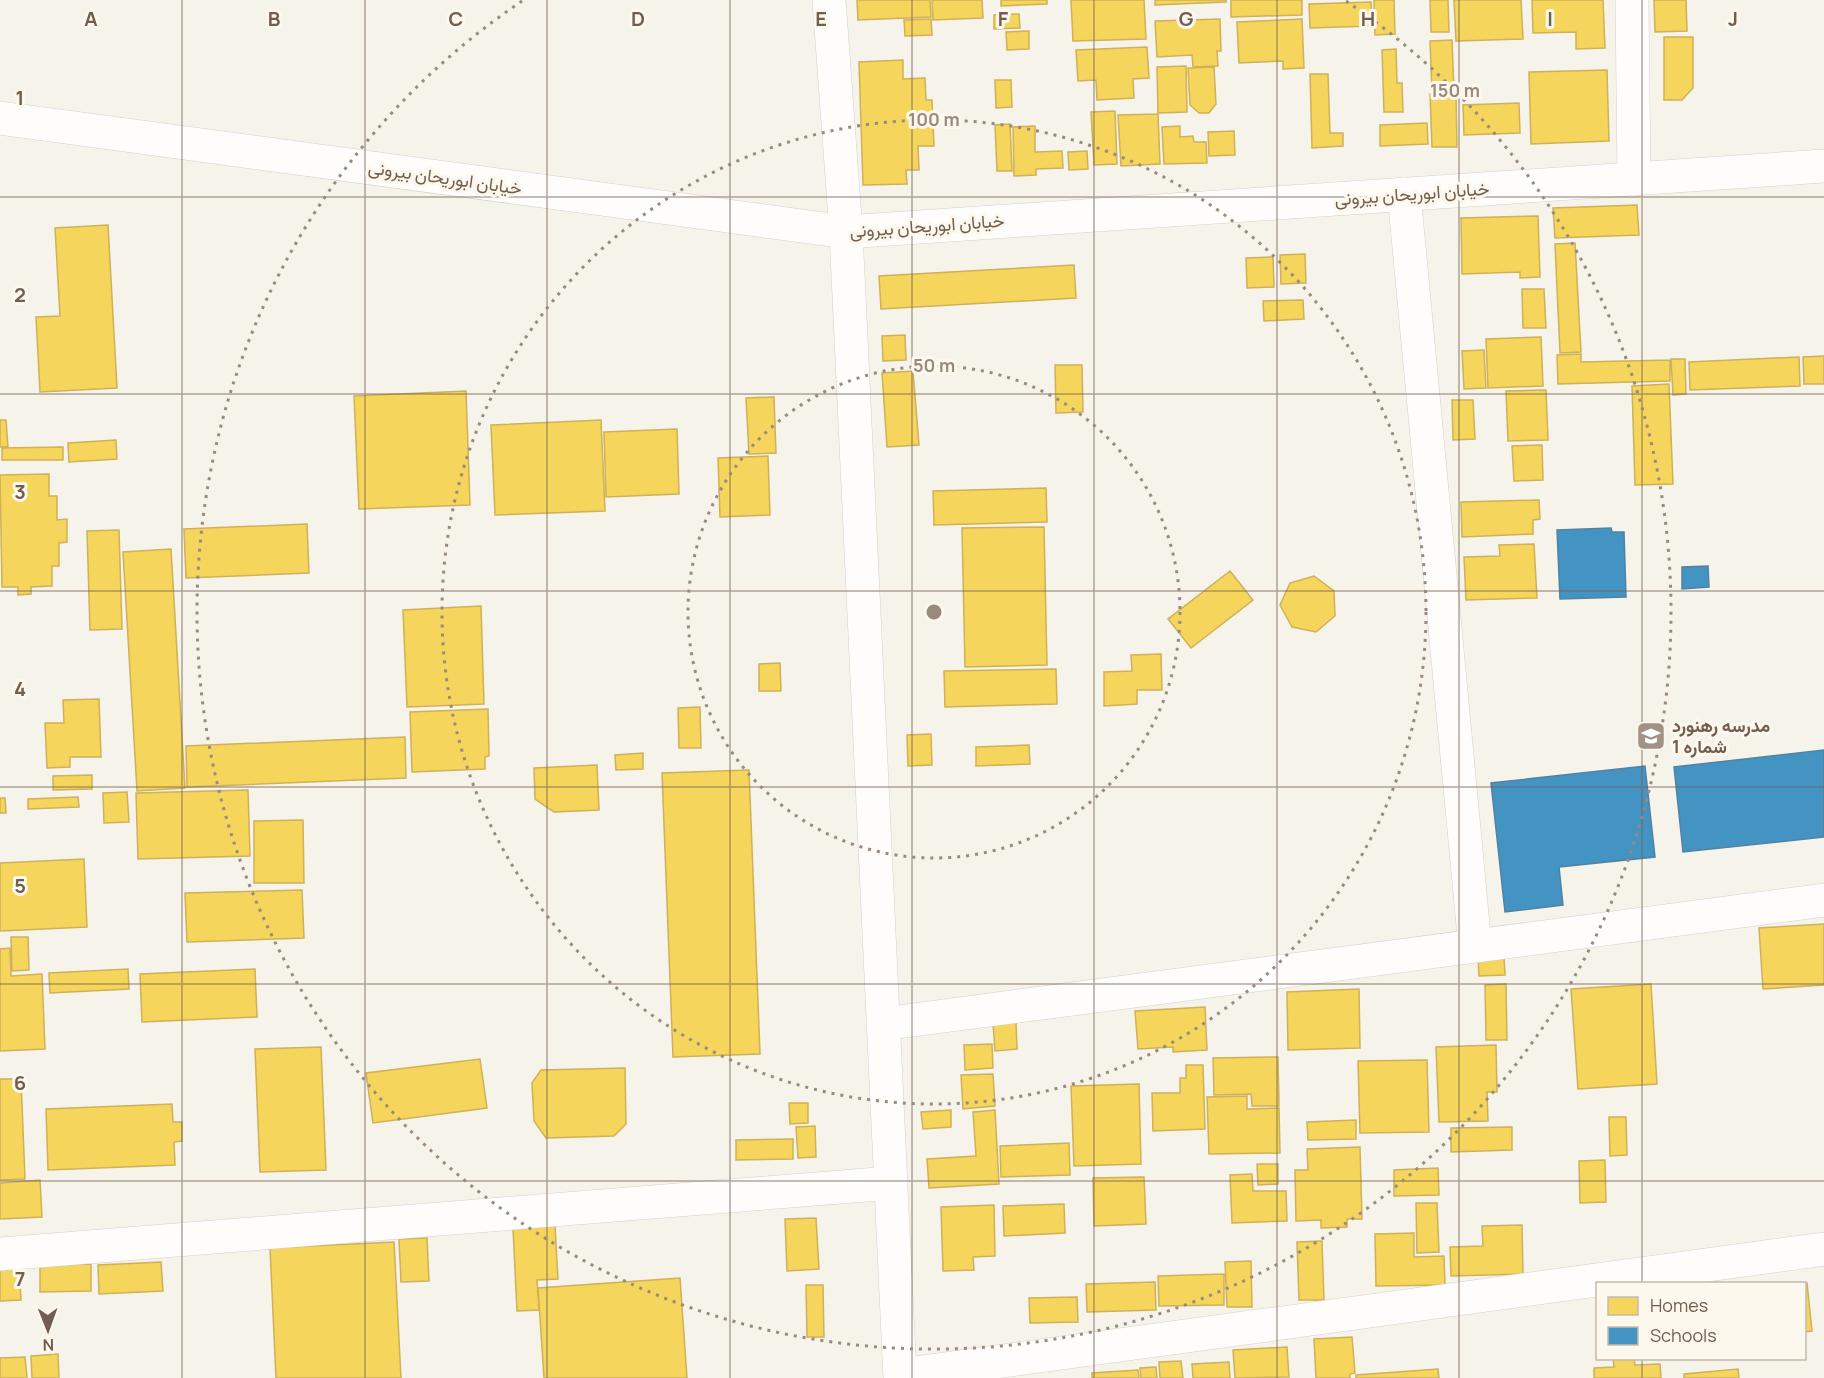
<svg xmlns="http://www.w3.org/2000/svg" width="1824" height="1378" viewBox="0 0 1824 1378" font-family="Manrope,Vazirmatn,sans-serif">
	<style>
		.homes { fill: #f6d55c; stroke: #ceb158; stroke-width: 1.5 }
		.schools { fill: #4393c3; stroke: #5183a0; stroke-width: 1.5 }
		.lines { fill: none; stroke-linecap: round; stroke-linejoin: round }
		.minor-casing { stroke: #d5d0c9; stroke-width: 34 }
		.tertiary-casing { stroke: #d5d0c9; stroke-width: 34 }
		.minor { stroke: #fefdfc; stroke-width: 33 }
		.tertiary { stroke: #fefdfc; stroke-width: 33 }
		.grid { fill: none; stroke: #725e4e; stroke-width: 1.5; stroke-opacity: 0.55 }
		.ring { fill: none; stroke: #998a7d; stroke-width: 3; stroke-dasharray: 3 6 }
		.labels { text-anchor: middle; stroke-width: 6; stroke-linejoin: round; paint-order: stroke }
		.street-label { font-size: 18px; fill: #725e4e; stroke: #fdf8ed }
		.poi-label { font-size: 18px; font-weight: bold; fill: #725e4e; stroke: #fdf8ed; text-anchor: start }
		.grid-label { font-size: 20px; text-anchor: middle; font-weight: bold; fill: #725e4e; stroke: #fdf8ed; stroke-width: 6; stroke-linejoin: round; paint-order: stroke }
		.centre { fill: #998a7d; stroke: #fdf8ed; stroke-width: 3 }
		.ring-label { font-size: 18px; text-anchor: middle; font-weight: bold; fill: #998a7d; stroke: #fdf8ed; stroke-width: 6; stroke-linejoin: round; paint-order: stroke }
	</style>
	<rect width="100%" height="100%" fill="#f6f3eb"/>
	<path class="homes" d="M857 0H930L931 17 858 20Z
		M932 0H982L983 18 933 20Z
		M1001 0H1047V4L1001 6Z
		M1071 0H1144L1146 39 1073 41Z
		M1155 0H1226V2L1155 5Z
		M1231 0H1302V15L1231 17Z
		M1374 0H1394L1395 34 1375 35Z
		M1430 0H1448L1449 32H1431Z
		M1454 0H1521L1523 39 1456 41Z
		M1532 0H1603L1605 48 1576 49V32L1533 33Z
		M1654 0H1686L1687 31 1655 32Z
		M1371 2 1372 26 1310 28 1309 4Z
		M1019 14 1020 28 994 29V15Z
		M931 19 932 35 905 36 904 20Z
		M1220 19 1221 51H1217L1218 66 1193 67 1192 55 1157 57 1155 21Z
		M1302 19 1304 68 1283 69V61L1239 63 1237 22Z
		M1029 31V49L1007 50 1006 32Z
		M1664 37H1693V88L1682 100H1664Z
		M1452 40 1454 92H1432L1430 41Z
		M1147 47 1149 78 1133 79 1134 98 1097 100 1096 80 1078 81 1076 50Z
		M1396 49 1397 83H1402L1403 112H1384L1382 50Z
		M903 60V79L925 78 926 100H932L934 146H918L919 170H906L907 184 863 185 859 62Z
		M1186 66 1187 112 1158 113 1157 67Z
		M1214 67 1216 104 1209 113H1199L1190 105 1188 68Z
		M1607 70 1609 141 1531 144 1529 72Z
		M1310 74H1328L1330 133H1343V146L1312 148Z
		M995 80H1011L1012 107 996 108Z
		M1430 94H1456L1457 147H1432Z
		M1519 103 1520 133 1464 135 1463 105Z
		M1115 111 1117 164 1094 165 1091 112Z
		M1158 114 1160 164 1121 166 1118 115Z
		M1427 123 1428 144 1380 146V125Z
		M1010 124 1012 171H997L995 125Z
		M1035 126V152L1062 151 1063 168 1036 169V175L1014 176 1013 127Z
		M1180 126V137L1193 136 1194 142H1206L1207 163 1164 164 1162 127Z
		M1234 131 1235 155 1209 156 1208 132Z
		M1087 151 1088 169 1069 170 1068 152Z
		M1637 205 1639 235 1555 238 1553 208Z
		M1538 216 1540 277 1520 278V272L1462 274 1461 218Z
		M108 225 117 388 40 392 36 317 60 316 55 228Z
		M1575 243 1581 352 1560 353 1555 244Z
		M1305 254 1306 283 1281 284 1280 255Z
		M1273 257 1274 287 1247 288 1246 258Z
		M1074 265 1076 298 881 309 879 276Z
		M1522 289H1544L1546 328H1523Z
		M1303 300 1304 319 1264 321 1263 301Z
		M905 335 906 360 883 361 882 336Z
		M1541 337 1543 386 1488 388 1486 339Z
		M1484 350 1486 388 1464 389 1462 351Z
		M1581 354V362L1670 360V381L1558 384 1557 355Z
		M1824 356V384H1804L1803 357Z
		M1799 357 1800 386 1690 390 1689 362Z
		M1671 359H1685L1686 394 1673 395Z
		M1055 365H1082L1083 412 1056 413Z
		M913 371 919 445 887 447 882 373Z
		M1669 384 1673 484 1635 485 1632 386Z
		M1546 390 1548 440 1508 441 1506 391Z
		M466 391 470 505 359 509 354 396Z
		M774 397 776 453 749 454 746 398Z
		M1452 400H1473L1475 439 1453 440Z
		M0 420H6L8 447H0Z
		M601 420 605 511 495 515 491 425Z
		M677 429 679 494 606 497 604 432Z
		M116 440 117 459 69 462 68 443Z
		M1542 445 1543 480 1514 481 1512 446Z
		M63 447V460H2V448Z
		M768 456 770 515 720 517 718 458Z
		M49 474V496H57V520L67 519V542L59 543V566H52V586L31 587V594L18 595V587H2L0 475Z
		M1046 488 1047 522 934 525 933 491Z
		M1539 500 1540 519 1533 520V534L1462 537 1461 502Z
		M307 524 309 573 186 578 184 529Z
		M1044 527 1047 665 965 667 962 528Z
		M119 530 122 629 90 630 87 531Z
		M1534 544 1537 598 1466 600 1464 557 1500 556 1499 545Z
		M171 549 185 788 137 791 123 552Z
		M1230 571 1253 600 1191 648 1168 619Z
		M1314 576 1334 591 1335 616 1316 632 1292 627 1280 605 1290 583Z
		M481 606 484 704 407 707 403 610Z
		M1161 654 1162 690H1137V704L1104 706V672L1132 671 1131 655Z
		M780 663 781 691H759V664Z
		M1056 669 1057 704 945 707 944 671Z
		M99 699 101 757H70V767L47 768 45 723H64L63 700Z
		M700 707 701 748H679L678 708Z
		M488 709 489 756 485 757V769L412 772 410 712Z
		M931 734 932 765 908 766 907 735Z
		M405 737 406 778 187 787 186 746Z
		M1029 745 1030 764 976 766V747Z
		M643 753V769L616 770 615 755Z
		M597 765 599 810 554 812 535 799 534 768Z
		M749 770 760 1054 673 1057 662 773Z
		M92 775V789L53 790V776Z
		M248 790 250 856 138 859 136 793Z
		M127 792 129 822 104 823 103 793Z
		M78 797 79 807 28 809V799Z
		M0 798H5L6 813H0Z
		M303 820 304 883H254V821Z
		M84 859 87 927 0 931V863Z
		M302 890 304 938 187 942 185 893Z
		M1824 924V985L1763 989 1759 928Z
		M11 937H28L29 970 12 971Z
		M10 948 11 976 42 974 45 1049 0 1051V949Z
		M1478 957H1504L1505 975 1479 976Z
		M128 969 129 989 50 993 49 973Z
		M255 969 257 1017 142 1022 140 974Z
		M1506 984 1507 1040H1486L1485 985Z
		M1651 984 1657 1084 1578 1089 1571 989Z
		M1359 989 1360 1048 1288 1050 1287 992Z
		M1205 1007 1207 1050 1173 1052V1047L1138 1049 1135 1011Z
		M1016 1022 1017 1049 995 1051 993 1023Z
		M992 1044 993 1068 965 1070 964 1045Z
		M1496 1045 1497 1092H1487L1488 1121 1439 1122 1436 1047Z
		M321 1047 326 1170 260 1172 255 1049Z
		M1278 1057 1279 1106H1252L1251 1094 1214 1095 1213 1058Z
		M480 1059 487 1108 373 1123 366 1073Z
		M1427 1060 1429 1132 1360 1133 1358 1061Z
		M1186 1065H1203L1205 1129 1153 1131 1152 1093H1180V1078H1186Z
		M625 1068 626 1124 614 1136 546 1138 534 1121 532 1083 541 1070Z
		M993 1074 995 1106 963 1109 961 1075Z
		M0 1079H21L25 1179 0 1180Z
		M1139 1084 1141 1164 1074 1166 1071 1086Z
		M1247 1096V1109L1279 1108 1280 1153 1209 1154 1207 1097Z
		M789 1103H808V1123L790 1124Z
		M172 1104 173 1122H182V1141L174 1142 175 1165 48 1170 46 1109Z
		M951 1110V1127L923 1129 921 1112Z
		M995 1110 999 1184 929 1188 927 1159 976 1156 973 1112Z
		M1609 1117H1626L1627 1155 1610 1156Z
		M1356 1120V1139L1308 1140 1307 1122Z
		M815 1126 816 1157 798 1158 796 1127Z
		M1512 1127V1150L1451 1152V1128Z
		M793 1139V1159L736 1160V1140Z
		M1069 1143 1070 1175 1001 1177 1000 1146Z
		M1360 1147 1362 1219H1347V1227L1321 1228V1220L1296 1221 1295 1170H1308L1307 1149Z
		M1605 1160 1606 1202 1580 1203 1579 1161Z
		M1257 1164H1278V1184L1258 1185Z
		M1438 1168 1439 1195 1394 1196V1170Z
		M1252 1174 1253 1191H1286L1287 1221 1232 1223 1230 1175Z
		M1144 1177 1146 1224 1094 1226 1093 1178Z
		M40 1180 42 1217 0 1219V1183Z
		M1416 1203H1437L1439 1252 1417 1253Z
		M1064 1204 1065 1233 1004 1236 1003 1206Z
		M994 1205 995 1256 973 1257 974 1270 943 1271 941 1207Z
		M816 1218 819 1269 787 1271 785 1219Z
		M1522 1225 1523 1274 1451 1276 1450 1247 1483 1246 1482 1226Z
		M555 1226 558 1279 537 1280 539 1310 517 1311 513 1228Z
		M1414 1233V1257L1444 1256 1445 1285 1376 1286 1375 1234Z
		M427 1238 429 1281 401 1282 399 1239Z
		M1322 1241 1324 1300H1299L1297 1242Z
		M394 1242 401 1378H276L270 1248Z
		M1251 1261 1252 1307H1227L1225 1262Z
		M161 1262 163 1291 99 1294 98 1265Z
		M19 1263 21 1300 0 1301V1264Z
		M91 1264V1291L40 1292V1265Z
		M1224 1274V1305L1159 1306 1158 1276Z
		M680 1278 687 1378H544L538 1288Z
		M1155 1282 1156 1310 1087 1312 1086 1284Z
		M1807 1283 1812 1331 1804 1332 1803 1284Z
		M806 1285H823L824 1337H807Z
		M1077 1297 1078 1322 1030 1323 1029 1298Z
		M1352 1337 1355 1373 1350 1374V1378H1316L1314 1339Z
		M1287 1347 1289 1377 1235 1378 1233 1350Z
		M58 1354 59 1378H32L31 1356Z
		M25 1357 27 1378H0V1358Z
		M1613 1358H1634L1635 1365 1660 1364 1661 1378H1594V1368L1614 1367Z
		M1181 1361 1183 1378H1160L1159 1362Z
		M1229 1362 1230 1378H1193L1192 1364Z
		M1156 1367 1157 1378H1141L1140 1368Z
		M1438 1369 1439 1378H1356V1375Z
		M1738 1369 1739 1378H1684V1374Z
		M1138 1370 1139 1378H1092V1373Z"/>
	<path class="schools" d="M1611 528 1612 532H1624L1626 597 1560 599 1557 530Z
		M1708 566 1709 587 1682 589V567Z
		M1824 750V837L1683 852 1674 767Z
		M1645 766 1655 857 1559 867 1563 905 1505 912 1491 783Z"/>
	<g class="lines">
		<g class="minor-casing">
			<path id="minor" d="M829 0 846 232 900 1378
				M1632 0 1634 179
				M1404 194 1475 946
				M883 1024 1824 900
				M0 1254 891 1183
				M900 1375 1824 1249"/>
		</g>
		<g class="tertiary-casing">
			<path id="tertiary" d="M0 118 846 232 1824 166"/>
		</g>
		<use href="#minor" class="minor"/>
		<use href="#tertiary" class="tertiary"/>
	</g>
	<path class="grid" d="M182 0V1378M365 0V1378M547 0V1378M730 0V1378M912 0V1378M1094 0V1378M1277 0V1378M1459 0V1378M1642 0V1284M0 197H1824M0 394H1824M0 591H1824M0 787H1824M0 984H1824M0 1181H1824M1642 1358V1378"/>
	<g class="ring">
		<circle cx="934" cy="612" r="246"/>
		<circle cx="934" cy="612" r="492"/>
		<path d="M1346 1A737 737 0 1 1 522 1"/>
	</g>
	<defs>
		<g id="school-square" transform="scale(1.5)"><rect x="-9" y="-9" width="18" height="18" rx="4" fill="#a09285" stroke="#fdf8ed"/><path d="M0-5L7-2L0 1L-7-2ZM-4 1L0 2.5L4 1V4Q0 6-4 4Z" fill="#fff"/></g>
	</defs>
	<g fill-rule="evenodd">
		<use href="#school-square" x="1651" y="736"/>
	</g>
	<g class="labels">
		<g class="street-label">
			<text transform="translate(445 178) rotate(8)" y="6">خیابان ابوریحان بیرونی</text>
			<text transform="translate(1412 194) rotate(-4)" y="6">خیابان ابوریحان بیرونی</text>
			<text transform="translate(927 226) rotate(-4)" y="6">خیابان ابوریحان بیرونی</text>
		</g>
		<g class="poi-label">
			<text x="1672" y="732">مدرسه رهنورد<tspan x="1672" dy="21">شماره 1</tspan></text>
		</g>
	</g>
	<g class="grid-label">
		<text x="91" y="26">A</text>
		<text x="274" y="26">B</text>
		<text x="456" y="26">C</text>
		<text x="638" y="26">D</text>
		<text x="821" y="26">E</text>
		<text x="1003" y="26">F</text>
		<text x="1186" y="26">G</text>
		<text x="1368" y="26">H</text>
		<text x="1550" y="26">I</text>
		<text x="1733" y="26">J</text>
		<text x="20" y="105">1</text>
		<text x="20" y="302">2</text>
		<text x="20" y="499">3</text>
		<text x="20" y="696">4</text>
		<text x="20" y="893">5</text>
		<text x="20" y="1090">6</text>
		<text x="20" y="1286">7</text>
	</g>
	<circle cx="934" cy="612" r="9" class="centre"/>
	<g class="ring-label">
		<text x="1455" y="97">150 m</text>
		<text x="934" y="126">100 m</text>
		<text x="934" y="372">50 m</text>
	</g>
	<rect x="1596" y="1282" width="210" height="78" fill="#fdf8ed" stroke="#c5baad" stroke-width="1.5"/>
	<rect x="1608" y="1297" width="30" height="18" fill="#f6d55c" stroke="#c5baad" stroke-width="1.5"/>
	<text x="1650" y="1312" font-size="18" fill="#725e4e">Homes</text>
	<rect x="1608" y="1327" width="30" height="18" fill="#4393c3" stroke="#c5baad" stroke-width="1.5"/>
	<text x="1650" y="1342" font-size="18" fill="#725e4e">Schools</text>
	<g transform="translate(48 1330) rotate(179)" stroke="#fdf8ed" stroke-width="4.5" paint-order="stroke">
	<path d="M0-4.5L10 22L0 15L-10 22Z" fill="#725e4e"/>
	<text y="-9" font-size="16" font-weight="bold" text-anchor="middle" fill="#725e4e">N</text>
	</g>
</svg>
